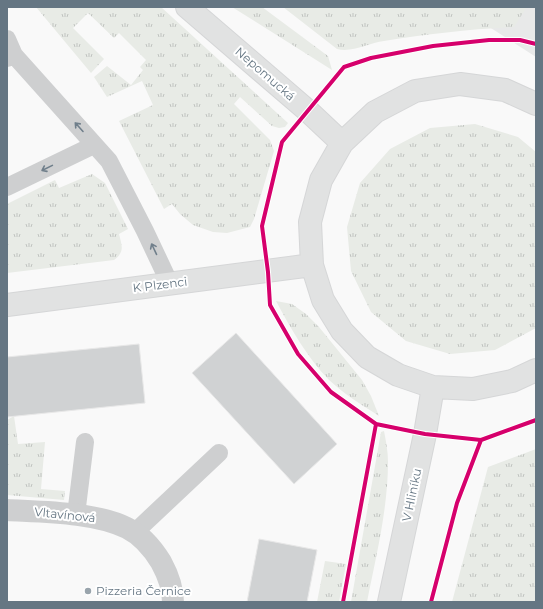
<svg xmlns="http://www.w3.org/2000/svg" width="543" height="609" viewBox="0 0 543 609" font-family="Montserrat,sans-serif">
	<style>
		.built { fill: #e8e9e9 }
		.grass { fill: url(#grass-tufts) }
		.building { fill: #d0d2d3; stroke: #e8e8e8 }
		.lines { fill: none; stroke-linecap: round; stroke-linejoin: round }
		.secondary-casing { stroke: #d5d6d7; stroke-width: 24 }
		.lane { stroke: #cecfd0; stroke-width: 18 }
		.street { stroke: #cecfd0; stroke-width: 22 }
		.secondary { stroke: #e1e2e2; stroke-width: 22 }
		.cycleway-casing { stroke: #fff; stroke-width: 6 }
		.cycleway { stroke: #d6006c; stroke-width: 4 }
		.oneway { stroke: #707f8b }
		.poi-dot { fill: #99a4ac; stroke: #fff; stroke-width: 1.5 }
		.labels { text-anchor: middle; stroke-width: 4; stroke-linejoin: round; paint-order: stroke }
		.street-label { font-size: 12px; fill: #657683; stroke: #fff }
		.poi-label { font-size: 12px; fill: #657683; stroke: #fff; text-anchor: start }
	</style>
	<defs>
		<pattern id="grass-tufts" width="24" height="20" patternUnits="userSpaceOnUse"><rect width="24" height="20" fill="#e8ebe6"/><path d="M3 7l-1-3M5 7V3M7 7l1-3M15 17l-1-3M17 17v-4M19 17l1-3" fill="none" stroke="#c0c3c0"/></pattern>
	</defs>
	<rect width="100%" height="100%" fill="#f9f9f9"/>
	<path class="built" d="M458 7H536V57Z"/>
	<path class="grass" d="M36 7H161L288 123 285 127 279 128 272 126 240 97 234 104 270 140 274 151 254 219 250 227 227 233 213 232 193 225 180 214 172 204 164 209 119 121 153 105 142 81 107 97 94 77 107 66 131 85 143 70 140 67 146 60 119 33 114 38 88 13 73 28 104 59 91 73Z
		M232 7H262L328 56 332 70Z
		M283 7H527L514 27C470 29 427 34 384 41 369 43 352 53 337 49Z
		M475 124 518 137 536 152V328L495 350 450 354 406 341 371 312 351 271 347 227 360 183 390 149 430 128Z
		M92 174 105 183 128 229 119 234C122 246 125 252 114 260L7 273V204L55 180 59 188Z
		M276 301 292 304 306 314 319 327 362 380 371 396 379 416C362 405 344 394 329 380 307 357 291 329 276 301Z
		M14 416 18 444 45 442 41 489 65 491 64 500 7 495V420Z
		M384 431C386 441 388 452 388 462 388 509 376 556 367 602H351L381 432Z
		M536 449V602H452L488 467Z
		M325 561 346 564 339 602H317Z"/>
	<path class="building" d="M236 333 337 444 294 484 192 373Z
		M139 344 145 403 7 417V357Z
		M259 539 317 550 307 602H247Z"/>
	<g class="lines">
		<g class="secondary-casing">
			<path id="secondary" d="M187 7 308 111 342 143
				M536 104 505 90 460 84 415 91 375 112 342 143 321 180 310 222 312 265 323 300 342 331 367 357 398 375 433 387 473 389 512 381 536 370
				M7 305 312 265
				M389 602 425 434 433 387"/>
		</g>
		<path class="lane" d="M7 39 14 55
			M7 58 14 55 109 161 145 231 170 284
			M7 187 94 145
			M76 515 85 442
			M134 533 219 453"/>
		<path class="street" d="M7 510C43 512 95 512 127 528 141 535 153 549 161 562 167 573 173 589 173 602"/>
		<use href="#secondary" class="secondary"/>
		<g class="cycleway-casing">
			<path id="cycleway" d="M536 44 520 40H489L433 46 371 58 344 67 282 142 262 226 268 272 270 305 298 354 331 392 376 424 425 434 481 440 536 420
				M343 602 376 424
				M431 602 457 503 481 440"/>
		</g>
		<use href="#cycleway" class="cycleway"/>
	</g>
	<defs><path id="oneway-shaft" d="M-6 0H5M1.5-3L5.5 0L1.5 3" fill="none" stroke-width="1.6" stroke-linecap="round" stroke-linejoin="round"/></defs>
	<g class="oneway">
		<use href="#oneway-shaft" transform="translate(79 127) rotate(-132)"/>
		<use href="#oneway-shaft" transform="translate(47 168) rotate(154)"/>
		<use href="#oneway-shaft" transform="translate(154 249) rotate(-115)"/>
	</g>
	<circle class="poi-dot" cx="88" cy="591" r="4"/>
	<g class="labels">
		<g class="street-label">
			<text transform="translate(265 74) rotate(41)" y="4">Nepomucká</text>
			<text transform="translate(160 285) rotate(-7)" y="4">K Plzenci</text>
			<text transform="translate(412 495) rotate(-78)" y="4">V Hliníku</text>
			<text transform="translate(65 515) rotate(6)" y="4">Vltavínová</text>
		</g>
		<g class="poi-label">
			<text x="96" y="595">Pizzeria Černice</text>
		</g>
	</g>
	<rect width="543" height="609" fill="none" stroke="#657683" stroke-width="16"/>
</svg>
